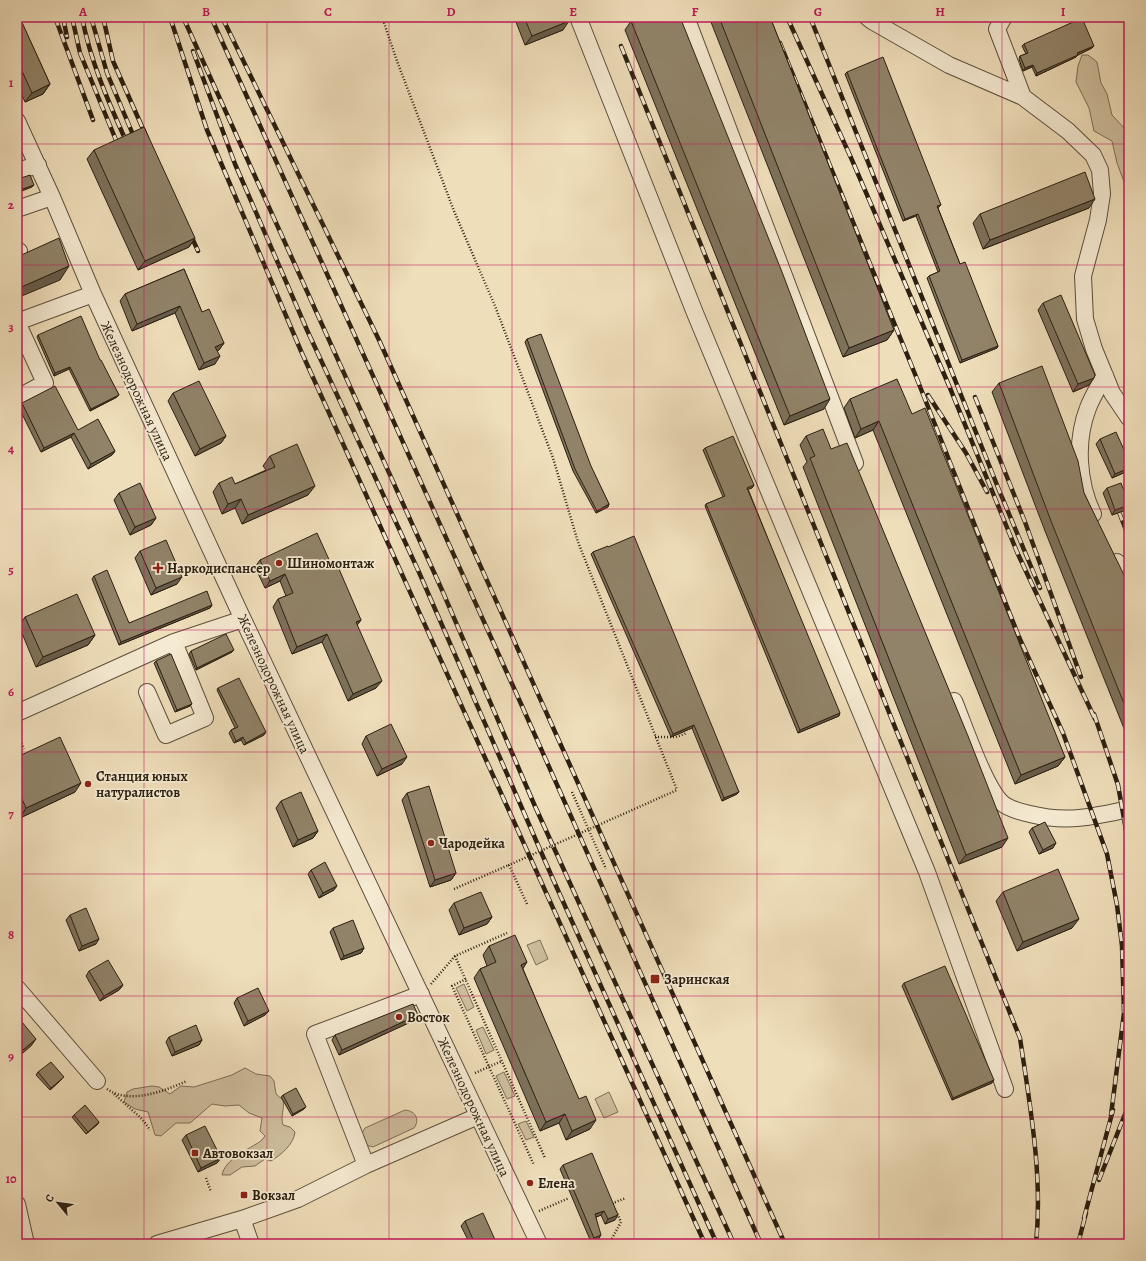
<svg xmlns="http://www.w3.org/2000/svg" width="1146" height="1261" viewBox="0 0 1146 1261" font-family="Alegreya,serif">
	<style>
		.green { fill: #cebe9d; stroke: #7c6f57 }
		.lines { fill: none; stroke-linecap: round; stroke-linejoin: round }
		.minor-casing { stroke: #5c503b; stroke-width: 18 }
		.path { stroke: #2b2011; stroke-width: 2.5; stroke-dasharray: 1 2; stroke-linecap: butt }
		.minor { stroke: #f5ead2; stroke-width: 16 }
		.rail-casing { stroke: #2b2011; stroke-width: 4.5 }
		.rail { stroke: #f5ead2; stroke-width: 3; stroke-dasharray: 9; stroke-linecap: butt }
		.path-bridge { stroke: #2b2011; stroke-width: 2.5; stroke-dasharray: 1 2; stroke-linecap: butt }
		.wall { fill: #7d715a; stroke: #2b2011 }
		.shaded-wall { fill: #665c4a; stroke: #2b2011 }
		.building { fill: #918369; stroke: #2b2011 }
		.grid { fill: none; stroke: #c2185b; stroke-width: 1; stroke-opacity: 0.55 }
		.poi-dot { fill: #8f2418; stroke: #f5ead2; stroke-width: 1.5 }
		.labels { text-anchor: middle; stroke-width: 3.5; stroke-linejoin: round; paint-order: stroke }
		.street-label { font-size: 14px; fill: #2b2011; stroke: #f5ead2 }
		.poi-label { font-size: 14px; font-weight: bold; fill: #2b2011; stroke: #f5ead2; text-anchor: start }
		.neatline { fill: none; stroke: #c2185b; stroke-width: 1.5 }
		.grid-label { font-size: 13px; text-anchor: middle; font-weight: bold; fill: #c2185b }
	</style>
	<rect width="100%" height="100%" fill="#efdeba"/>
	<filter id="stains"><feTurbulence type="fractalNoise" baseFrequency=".005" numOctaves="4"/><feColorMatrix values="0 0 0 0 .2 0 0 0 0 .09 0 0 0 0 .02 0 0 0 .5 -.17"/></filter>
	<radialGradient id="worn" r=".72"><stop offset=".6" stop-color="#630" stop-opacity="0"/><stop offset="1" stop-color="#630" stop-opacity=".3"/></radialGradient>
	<path class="green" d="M1082 55H1088L1097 62 1101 83 1107 94 1112 115 1125 129 1129 143V195L1117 163 1112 141 1094 131 1089 108 1076 82 1078 66Z
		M540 940 548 959 536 965 527 945Z
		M464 984 474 1007 467 1011 456 988Z
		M483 1027 494 1050 486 1054 476 1030Z
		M245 1068 256 1074 270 1076 274 1081 276 1094 283 1100C285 1109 280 1116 283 1125L290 1127 295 1132C294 1144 281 1155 271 1161L265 1159 255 1166 242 1167 230 1175H222C225 1159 249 1149 261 1141L265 1136 260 1131 262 1118 249 1113 239 1105 225 1106 212 1104 190 1123H176L161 1136 155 1135 148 1112 135 1109 124 1102 127 1092 133 1089 152 1086 159 1087 170 1094 181 1086 194 1087 232 1075Z
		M504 1072 515 1096 507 1099 496 1076Z
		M609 1092 618 1112 604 1118 595 1099Z
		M405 1110C416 1111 420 1120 414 1128L373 1147 366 1145 361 1135 365 1128Z
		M526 1121 534 1137 526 1140 518 1124Z"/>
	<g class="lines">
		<g class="minor-casing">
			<path id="minor" d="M578 17 695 313 927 872 1005 1089
				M686 17 855 463
				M867 17 872 21 949 65 1023 97
				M1004 17 997 29 1023 97 1068 131 1093 155 1100 170 1102 194 1098 220 1083 276 1085 319 1094 349 1112 393 1129 418
				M17 121 52 197 93 294 240 613 539 1244
				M17 171 38 165
				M17 209 52 197
				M17 252 19 251
				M17 322 93 294
				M17 398 45 383 17 322
				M1093 514C1078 483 1075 441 1088 408 1092 397 1099 386 1105 375
				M1117 562 1129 586
				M147 692 166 735 205 718 174 642
				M954 701C964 725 985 788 1002 803 1009 809 1021 812 1030 814 1066 823 1093 817 1129 809
				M17 713 174 642 243 619
				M17 988 97 1081
				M366 1165 315 1034 421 994
				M17 1204 26 1244
				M242 1219 251 1244
				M157 1244 242 1219 298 1199 366 1165 478 1116"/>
		</g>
		<path class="path" d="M382 17 397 61 454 211 495 306 553 458 578 542 677 790
			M17 732 24 749
			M655 737H676L687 733
			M572 792 606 869
			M454 889 509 865
			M455 956 545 1158
			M466 979 452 986 534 1165
			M431 984 455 956 507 933
			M475 1073 502 1061
			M107 1089C130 1105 164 1091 187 1081
			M114 1094 142 1119 150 1130
			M206 1178 211 1192
			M613 1204V1203L626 1198
			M539 1211 569 1198
			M609 1244 621 1222 615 1209"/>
		<use href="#minor" class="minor"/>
		<g class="rail-casing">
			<path id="rail" d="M55 17 93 120
				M63 17 67 37
				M72 17 80 53 118 145
				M82 17C90 60 108 101 126 141
				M91 17 107 73 134 137
				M103 17 113 61 147 138
				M170 17 207 130 301 351 705 1244
				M183 17 442 590 534 804 734 1244
				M211 17 522 706 761 1244
				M222 17 379 340 785 1244
				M787 17 852 160 950 388 1017 552 1095 719
				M810 17 999 490 1040 588
				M780 43 917 379 1019 637 1063 733 1107 854 1117 905 1122 946 1124 1013 1111 1115
				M621 46 1020 1038C1030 1106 1043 1175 1036 1244
				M193 51 235 164 307 330 418 570 552 877 717 1244
				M189 231 198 251
				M928 395 966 453 987 492
				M975 397 1025 522 1081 677
				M1119 512 1129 538
				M1094 714 1118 785 1129 847
				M1126 1041 1129 1026
				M1099 1180 1129 1104
				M1084 1218 1113 1110
				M1078 1244 1086 1213"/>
		</g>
		<use href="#rail" class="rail"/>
		<path class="path-bridge" d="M527 904 509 865 677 790"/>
	</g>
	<path class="wall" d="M17 17H26L22 23 50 84 43 94 25 102 17 84Z
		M514 17H568L563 30 525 45Z
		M709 17H770L894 330 887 340 843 357Z
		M631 21 824 409 784 425 625 30Z
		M1024 44 1094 46 1092 48 1078 55 1076 57 1036 76 1032 67 1023 71 1019 59 1020 56 1026 54 1022 46Z
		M847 72 941 205 938 208 960 264 998 346 997 348 960 363 927 278 929 276 938 272 916 216 903 221 845 74Z
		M94 150 195 238 189 247 138 270 87 159Z
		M1089 208 983 249 973 223 980 214Z
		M184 269 202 312 224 343 219 350 217 351 215 364 199 370 175 313 132 331 120 301 125 294Z
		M1043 303 1089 385 1073 392 1038 310Z
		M38 335 100 360 119 395 117 397 90 411 69 369 54 376 37 337Z
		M527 339 609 504 608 507 596 513 573 471 525 342Z
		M999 383 1084 493 1129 588V741L1045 531 992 392Z
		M173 393 226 436 221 443 195 456 168 401Z
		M850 399 912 414 1065 757 1058 766 1015 784 873 430 855 438 844 408Z
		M22 403 115 451 112 455 88 469 71 437 41 452 19 408Z
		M806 436 1002 847 959 864 803 467 807 462 800 445Z
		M1100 439 1128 471 1112 478 1096 444Z
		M705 448 754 485 752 488 748 489 839 716 798 733 705 506 706 504 723 497 703 450Z
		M270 456 308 495 242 524 235 508 222 514 213 492 219 483 235 484 266 470 263 466Z
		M1107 488 1129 504V506L1126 510 1112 515 1103 493Z
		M119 493 156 518 151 525 130 535 114 500Z
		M608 547 739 792 737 794 722 801 692 728 671 737 591 554 593 552Z
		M140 551 177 584 151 595 135 558Z
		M260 560 331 564 361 620 357 625 376 688 348 701 322 642 292 654 273 607 278 599 286 596 280 581 265 588 255 567Z
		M94 576 129 623 212 605 210 608 119 645 92 579Z
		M25 617 95 635 88 645 36 667 19 626Z
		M191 651 232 652 196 670 189 654Z
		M156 661 192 704 190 706 175 712 154 663Z
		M218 688 264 735 244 745 241 740 234 743 229 733 231 730 235 728 217 690Z
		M366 736 402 764 377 776 362 744Z
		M17 757 75 792 20 818 17 812Z
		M407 793 456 873 451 880 430 887 402 800Z
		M281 801 318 831 313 838 293 847 276 808Z
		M1032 828 1053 848 1039 854 1029 832Z
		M311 870 334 890 319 898 308 874Z
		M1003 892 1072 928 1017 951 996 901Z
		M454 903 492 917 487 924 459 935 449 910Z
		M70 915 96 944 79 951 66 920Z
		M333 928 364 948 361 953 341 960 330 932Z
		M489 946 523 969 590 1129 566 1140 559 1123 540 1131 474 978 480 969 487 966 483 955Z
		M89 971 123 985 119 990 100 1001 86 976Z
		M904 983 992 1083 952 1100 902 986Z
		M237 998 269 1011 265 1015 244 1026 234 1003Z
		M418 1015 415 1020 339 1055 332 1040 335 1035Z
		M169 1037 202 1040 199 1045 172 1056 166 1042Z
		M38 1072 62 1079 50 1090 36 1075Z
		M283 1095 304 1109 292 1116 281 1097Z
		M74 1115 98 1124 86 1134 72 1117Z
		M186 1135 221 1158 217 1163 198 1172 182 1140Z
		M563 1165 615 1220 605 1224 601 1215 596 1217 598 1240 591 1242 560 1169Z
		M465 1221 496 1242 495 1244H470L461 1226Z"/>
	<path class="shaded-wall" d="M22 17H26L21 24 20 18Z
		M569 21 563 30 525 45 532 36Z
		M1094 46 1092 48 1078 55 1076 57 1036 76 1037 73 1077 53Z
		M1033 65 1032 67 1023 71 1025 68Z
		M50 84 43 94 25 102 32 93Z
		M34 185 32 187 17 193V191Z
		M1095 199 1089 208 983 249 990 240Z
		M918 214 916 216 903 221 905 219Z
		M195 238 189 247 138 270 145 261Z
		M69 266 60 280 17 298V289Z
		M180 306 175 313 132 331 137 324Z
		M894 330 887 340 843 357 849 348Z
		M224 343 219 350 210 354 215 347Z
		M998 346 997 348 960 363 962 360Z
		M220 356 215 364 199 370 204 363Z
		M70 367 69 369 54 376 55 373Z
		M1094 378 1089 385 1073 392 1078 384Z
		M119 395 117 397 90 411 91 409Z
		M830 399 824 409 784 425 790 416Z
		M879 421 873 430 855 438 861 429Z
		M74 433 71 437 41 452 44 448Z
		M226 436 221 443 195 456 200 449Z
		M115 451 112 455 88 469 91 464Z
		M1129 468V470L1128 471 1112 478 1115 474Z
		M754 485 752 488 746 490 747 488Z
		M315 486 308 495 242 524 248 515Z
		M241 499 235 508 222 514 228 504Z
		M609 504 608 507 596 513 597 511Z
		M1129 505 1126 510 1112 515 1115 510Z
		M156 518 151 525 130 535 135 527Z
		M285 574 280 581 265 588 270 581Z
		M182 577 177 584 151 595 156 588Z
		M212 605 210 608 119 645 121 642Z
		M361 620 355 628 356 622Z
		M327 634 322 642 292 654 297 647Z
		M95 635 88 645 36 667 43 657Z
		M234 650 232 652 196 670 197 668Z
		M382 681 376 688 348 701 353 694Z
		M192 704 190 706 175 712 177 710Z
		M840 713 839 716 798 733 800 730Z
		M694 725 692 728 671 737 673 734Z
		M266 732 264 735 244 745 246 743Z
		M243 737 241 740 234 743 236 741Z
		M407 757 402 764 377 776 382 769Z
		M1065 757 1058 766 1015 784 1021 775Z
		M81 783 75 792 20 818 26 808Z
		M739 792 737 794 722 801 724 798Z
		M318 831 313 838 293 847 298 840Z
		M1008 838 1002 847 959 864 966 855Z
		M1056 843 1053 848 1039 854 1043 850Z
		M456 873 451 880 430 887 435 880Z
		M337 886 334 890 319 898 323 893Z
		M492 917 487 924 459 935 464 928Z
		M1079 919 1072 928 1017 951 1023 942Z
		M99 939 96 944 79 951 82 946Z
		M364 948 361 953 341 960 344 956Z
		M527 962 521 972V965Z
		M123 985 119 990 100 1001 104 996Z
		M269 1011 265 1015 244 1026 248 1021Z
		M418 1015 415 1020 339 1055 342 1050Z
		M36 1039 31 1046 17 1058V1055Z
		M202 1040 199 1045 172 1056 175 1052Z
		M64 1077 62 1079 50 1090 51 1088Z
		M994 1080 992 1083 952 1100 953 1098Z
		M306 1107 304 1109 292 1116 293 1114Z
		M565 1114 559 1123 540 1131 546 1122Z
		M596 1120 590 1129 566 1140 572 1131Z
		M99 1122 98 1124 86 1134 88 1132Z
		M221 1158 217 1163 198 1172 201 1168Z
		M604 1211 601 1215 592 1219 595 1214Z
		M618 1215 615 1220 605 1224 608 1219Z
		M601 1235 598 1240 591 1242 594 1238Z"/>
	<path class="building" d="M17 17H22L20 18 50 84 32 93 17 60Z
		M524 17H568L569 21 532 36Z
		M640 17H680L782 272 830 399 790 416 631 21Z
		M719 17H770L894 330 849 348Z
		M1082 18 1094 46 1077 53 1078 55 1037 73 1033 65 1025 68 1020 56 1028 53 1024 44Z
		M883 57 941 205 937 206 960 264 965 262 998 346 962 360 929 276 940 271 918 214 905 219 847 72Z
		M144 127 195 238 145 261 94 150Z
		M1085 172 1095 199 990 240 980 214Z
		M30 175 34 185 17 191V177L21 178Z
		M59 238 69 266 17 289V257Z
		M184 269 202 312 209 309 224 343 215 347 220 356 204 363 180 306 137 324 125 294Z
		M1061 295 1095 375 1094 378 1078 384 1043 303Z
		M81 316 100 360H101L119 395 91 409 70 367 55 373 38 335Z
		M541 334 591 466 609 504 597 511 575 469 527 339Z
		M1042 366 1078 461 1084 493 1123 573 1129 588V716L1051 521 999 383Z
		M897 379 912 414 925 408 1065 757 1021 775 879 421 861 429 850 399Z
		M199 381 226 436 200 449 173 393Z
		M55 386 78 430 98 419 115 451 91 464 74 433 44 448 22 403Z
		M823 429 831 449 847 443 968 736 1008 838 966 855 810 458 815 456 806 436Z
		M1116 432 1129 461V468L1115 474 1100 439Z
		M733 436 754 485 747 488 840 713 800 730 706 504 725 496 705 448Z
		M297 444 315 486 248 515 241 499 228 504 219 483 232 477 235 484 275 467 270 456Z
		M140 483 156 518 135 527 119 493Z
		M1121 483 1129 504V505L1115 510 1107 488Z
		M317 533 331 564 336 562 361 620 356 622 382 681 353 694 327 634 297 647 278 599 293 593 285 574 270 581 260 560Z
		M634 536 739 792 724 798 694 725 673 734 593 552 608 546V547Z
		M166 540 182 577 156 588 140 551Z
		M107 570 129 623 207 591 212 605 121 642 94 576Z
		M77 594 95 635 43 657 25 617Z
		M226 634 234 650 197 668 191 651Z
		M171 654 192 704 177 710 156 661Z
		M239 678 266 732 246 743 243 737 236 741 231 730 238 727 218 688Z
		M391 724 407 757 382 769 366 736Z
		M60 737 81 783 26 808 17 788V757Z
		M429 786 456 873 435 880 407 793Z
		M301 792 318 831 298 840 281 801Z
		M1045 822 1056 843 1043 850 1032 828Z
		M325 862 337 886 323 893 311 870Z
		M1058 869 1079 919 1023 942 1003 892Z
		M481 892 492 917 464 928 454 903Z
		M86 908 99 939 82 946 70 915Z
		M353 920 364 948 344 956 333 928Z
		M515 935 527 962 521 965 579 1099 586 1096 596 1120 572 1131 565 1114 546 1122 480 969 496 962 489 946Z
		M108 960 123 985 104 996 89 971Z
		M945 966 994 1080 953 1098 904 983Z
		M258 988 269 1011 248 1021 237 998Z
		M413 1004 418 1015 342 1050 335 1035Z
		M17 1016 36 1039 17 1055Z
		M196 1025 202 1040 175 1052 169 1037Z
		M51 1062 64 1077 51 1088 38 1072Z
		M296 1088 306 1107 293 1114 283 1095Z
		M85 1105 99 1122 88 1132 74 1115Z
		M205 1126 221 1158 201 1168 186 1135Z
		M592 1153 618 1215 608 1219 604 1211 595 1214 601 1235 594 1238 563 1165Z
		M483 1213 496 1242 492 1244H475L465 1221Z"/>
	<path class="grid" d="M144 17V1244M267 17V1244M389 17V1244M512 17V1244M634 17V1244M757 17V1244M879 17V1244M1002 17V1244M17 144H1129M17 265H1129M17 387H1129M17 509H1129M17 630H1129M17 752H1129M17 874H1129M17 996H1129M17 1117H1129"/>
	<g class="poi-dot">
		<circle cx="279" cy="563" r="4"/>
		<path d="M156 562h4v4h4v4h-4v4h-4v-4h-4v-4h4z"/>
		<circle cx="88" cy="784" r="4"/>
		<circle cx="431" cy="843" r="4"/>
		<rect x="650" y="974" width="10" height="10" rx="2"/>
		<circle cx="399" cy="1017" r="4"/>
		<rect x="191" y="1149" width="8" height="8" rx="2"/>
		<circle cx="530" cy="1183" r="4"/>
		<rect x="240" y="1191" width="8" height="8" rx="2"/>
	</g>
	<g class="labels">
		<g class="street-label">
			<text transform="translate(137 391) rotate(65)" y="5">Железнодорожная улица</text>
			<text transform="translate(274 684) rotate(65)" y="5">Железнодорожная улица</text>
			<text transform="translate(474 1107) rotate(65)" y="5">Железнодорожная улица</text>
		</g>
		<g class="poi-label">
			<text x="287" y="568">Шиномонтаж</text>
			<text x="167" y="573">Наркодиспансер</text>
			<text x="96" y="781">Станция юных<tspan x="96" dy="16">натуралистов</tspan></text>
			<text x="439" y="848">Чародейка</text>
			<text x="664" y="984">Заринская</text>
			<text x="407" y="1022">Восток</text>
			<text x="203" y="1158">Автовокзал</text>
			<text x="538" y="1188">Елена</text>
			<text x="252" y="1200">Вокзал</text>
		</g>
	</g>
	<rect width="1146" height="1261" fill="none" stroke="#efdeba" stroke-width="44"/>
	<g transform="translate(58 1203) rotate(299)" stroke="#f5ead2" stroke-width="3" paint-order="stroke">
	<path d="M0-3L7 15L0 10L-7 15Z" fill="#2b2011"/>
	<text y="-6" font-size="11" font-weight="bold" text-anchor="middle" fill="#2b2011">С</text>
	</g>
	<rect x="22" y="22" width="1102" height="1217" class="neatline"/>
	<g class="grid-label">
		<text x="83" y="16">A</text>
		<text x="206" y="16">B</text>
		<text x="328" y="16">C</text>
		<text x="451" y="16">D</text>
		<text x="573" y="16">E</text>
		<text x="695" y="16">F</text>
		<text x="818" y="16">G</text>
		<text x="940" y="16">H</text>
		<text x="1063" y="16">I</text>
		<text x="11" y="87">1</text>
		<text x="11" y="209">2</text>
		<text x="11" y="331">3</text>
		<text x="11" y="453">4</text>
		<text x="11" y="574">5</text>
		<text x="11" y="696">6</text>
		<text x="11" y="818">7</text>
		<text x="11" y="939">8</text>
		<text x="11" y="1061">9</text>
		<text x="11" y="1183">10</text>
	</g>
	<rect width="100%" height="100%" filter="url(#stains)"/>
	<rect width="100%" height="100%" fill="url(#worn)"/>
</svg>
